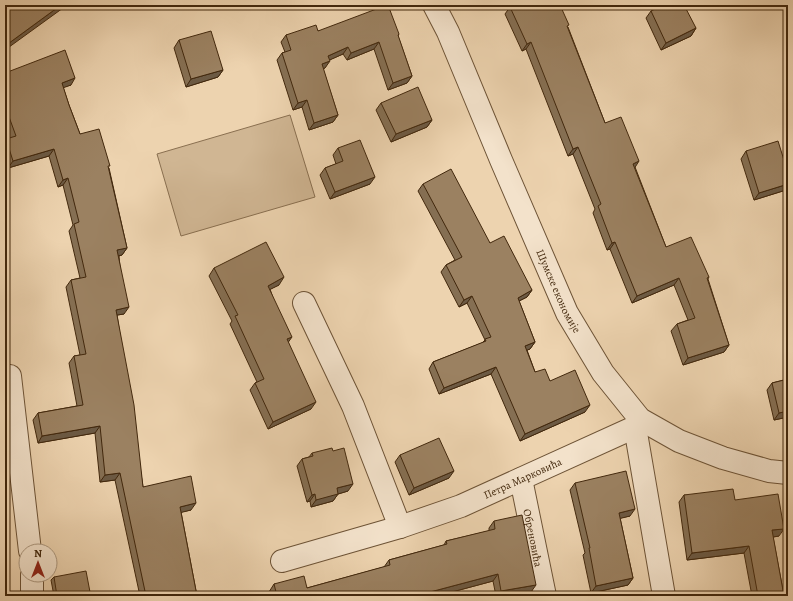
<svg xmlns="http://www.w3.org/2000/svg" width="793" height="601" viewBox="0 0 793 601" font-family="Alegreya,serif">
	<style>
		.green { fill: #d0b693; stroke: #896f50 }
		.lines { fill: none; stroke-linecap: round; stroke-linejoin: round }
		.minor-casing { stroke: #6d5336; stroke-width: 24 }
		.tertiary-casing { stroke: #6d5336; stroke-width: 24 }
		.minor { stroke: #f3e2cb; stroke-width: 22 }
		.tertiary { stroke: #f3e2cb; stroke-width: 22 }
		.wall { fill: #856f53; stroke: #42280d }
		.shaded-wall { fill: #6c5a44; stroke: #42280d }
		.building { fill: #9b8161; stroke: #42280d }
		.labels { text-anchor: middle; stroke-width: 4; stroke-linejoin: round; paint-order: stroke }
		.street-label { font-size: 11px; fill: #42280d; stroke: #f3e2cb }
	</style>
	<rect width="100%" height="100%" fill="#edd3af"/>
	<filter id="stains"><feTurbulence type="fractalNoise" baseFrequency=".005" numOctaves="4"/><feColorMatrix values="0 0 0 0 .2 0 0 0 0 .09 0 0 0 0 .02 0 0 0 .5 -.17"/></filter>
	<radialGradient id="worn" r=".72"><stop offset=".6" stop-color="#630" stop-opacity="0"/><stop offset="1" stop-color="#630" stop-opacity=".3"/></radialGradient>
	<path class="green" d="M290 115 315 197 181 236 157 154Z"/>
	<g class="lines">
		<g class="minor-casing">
			<g id="minor">
				<path d="M304 303 353 406 400 527"/>
				<path d="M10 376 30 551"/>
				<path d="M635 427 664 596"/>
				<path id="s1" d="M521 479 545 596"/>
				<path id="s2" d="M282 561 400 527 461 506 635 427 640 419"/>
				<path d="M32 575V596"/>
			</g>
		</g>
		<g class="tertiary-casing">
			<g id="tertiary">
				<path id="s3" d="M434 5 448 32 501 160 567 313 603 373 640 419 679 441 723 458 769 471 788 473"/>
			</g>
		</g>
		<use href="#minor" class="minor"/>
		<use href="#tertiary" class="tertiary"/>
	</g>
	<path class="wall" d="M510 7 568 27 605 123 635 167 666 247 709 277 708 279 729 345 724 352 683 365 671 331 677 324 688 320 674 285 632 303 610 249 607 250 593 213 595 209 573 154 568 156 526 49 522 51 505 14Z
		M651 11 696 28 691 36 661 50 646 18Z
		M318 31 399 34 398 36 412 76 407 83 388 90 374 49 347 60 343 54 329 60 325 68 323 69 338 115 333 122 309 130 302 107 293 110 277 60 282 53 285 52 281 42 286 35Z
		M179 40 223 70 218 77 186 87 174 48Z
		M5 73 71 85 63 87 69 105 80 134 109 168 127 248 122 255 119 256 124 314 117 315 143 487 191 510 181 512 197 596H140L115 480 100 482 95 433 38 443 33 420 38 413 77 406 69 363 74 356 80 355 66 287 71 280 80 278 69 231 73 225 63 185 58 187 49 156 8 168 5 158V141L6 139 9 138 5 126Z
		M381 103 432 120 427 127 391 142 376 110Z
		M338 148 370 184 330 199 320 175 325 168 336 164 333 155Z
		M746 151 788 173V187L786 190 754 200 741 159Z
		M423 184 490 243 532 290 527 297 519 301 535 342 530 349 527 350 535 372 550 381 585 412 520 441 491 374 439 394 429 369 433 362 482 343 485 340 467 303 459 307 441 272 446 265 455 260 418 191Z
		M214 268 279 285 270 289 311 409 268 429 250 390 255 383 257 382 230 324 232 321 209 276Z
		M788 379V417L774 420 767 390 772 383Z
		M312 453 348 491 338 494 333 501 311 507 310 501 307 502 297 466 302 459 309 457Z
		M400 455 449 478 409 495 395 462Z
		M575 483 630 516 620 518 633 578 628 585 591 593 583 555 585 553 570 490Z
		M684 495 735 500 779 536 773 537 784 596H752L744 553 687 560 679 502Z
		M494 521 531 592 510 596H496L493 581 437 596H270L269 592 274 584 307 588 384 567 389 560 444 545 446 541 489 531V528Z
		M54 577 87 596H54L51 580Z"/>
	<path class="shaded-wall" d="M61 5H64L63 8 5 50V46Z
		M696 28 691 36 661 50 666 43Z
		M379 42 374 49 347 60 351 53Z
		M531 42 526 49 522 51 527 44Z
		M348 47 343 54 323 63 328 56Z
		M330 61 325 68 317 71 322 64Z
		M223 70 218 77 186 87 191 79Z
		M412 76 407 83 388 90 393 83Z
		M75 78 71 85 57 90 62 83Z
		M307 100 302 107 293 110 298 103Z
		M338 115 333 122 309 130 314 123Z
		M432 120 427 127 391 142 396 134Z
		M578 147 573 154 568 156 573 149Z
		M54 149 49 156 8 168 13 161Z
		M639 161 634 169 633 164Z
		M375 177 370 184 330 199 335 192Z
		M68 178 63 185 58 187 63 180Z
		M788 184V187L786 190 754 200 759 193Z
		M615 242 610 249 607 250 612 243Z
		M127 248 122 255 113 257 117 250Z
		M284 277 279 285 263 293 268 286Z
		M679 278 674 285 632 303 637 296Z
		M532 290 527 297 513 304 518 298Z
		M472 296 467 303 459 307 464 300Z
		M129 307 124 314 111 316 116 310Z
		M292 337 287 344V339Z
		M535 342 530 349 520 353 525 346Z
		M729 345 724 352 683 365 688 358Z
		M496 367 491 374 439 394 444 388Z
		M316 402 311 409 268 429 273 422Z
		M590 405 585 412 520 441 525 434Z
		M788 411V417L774 420 779 413Z
		M100 426 95 433 38 443 42 436Z
		M454 471 449 478 409 495 414 488Z
		M120 473 115 480 100 482 105 475Z
		M353 484 348 491 338 494 333 501 311 507 316 500 337 488Z
		M315 494 310 501 307 502 312 495Z
		M196 503 191 510 175 514 180 507Z
		M635 509 630 516 614 520 619 513Z
		M784 529 779 536 767 538 772 530Z
		M749 546 744 553 687 560 692 553Z
		M498 574 493 581 437 596H415Z
		M633 578 628 585 591 593 596 586Z
		M536 585 531 592 510 596H498L501 591Z
		M90 592 87 596H68Z"/>
	<path class="building" d="M5 5H61L5 46Z
		M387 5H388L399 34 398 35 412 76 393 83 379 42 351 53 348 47 328 56 330 61 322 64 338 115 314 123 307 100 298 103 282 53 291 50 286 35 316 25 318 31Z
		M514 5H560L569 25 567 26 605 123 621 117 639 161 633 164 666 247 691 237 709 277 707 278 729 345 688 358 677 324 695 318 679 278 637 296 615 242 612 243 598 206 601 204 578 147 573 149 531 42 527 44 510 7Z
		M663 5H684L696 28 666 43 651 11Z
		M211 31 223 70 191 79 179 40Z
		M65 50 75 78 62 83 69 105 80 134 99 129 110 166H108L127 248 117 250 129 307 116 310 134 405 143 487 191 476 196 503 180 507 197 596H146L120 473 105 475 100 426 42 436 38 413 83 405 74 356 86 354 71 280 86 277 74 224 79 222 68 178 63 180 54 149 13 161 6 139 16 136 5 106V73Z
		M418 87 432 120 396 134 381 103Z
		M360 140 375 177 335 192 325 168 343 161 338 148Z
		M778 141 788 173V184L759 193 746 151Z
		M451 169 490 243 504 236 532 290 518 298 535 342 525 346 535 372 545 369 550 381 575 370 590 405 525 434 496 367 444 388 433 362 486 341 485 339 491 337 472 296 464 300 446 265 462 257 423 184Z
		M266 242 284 277 268 286 292 337 287 339 316 402 273 422 255 383 264 379 235 316 238 315 214 268Z
		M788 379V411L779 413 772 383Z
		M439 438 454 471 414 488 400 455Z
		M332 448 333 451 344 448 353 484 337 488 338 494 316 500 315 494 312 495 302 459 313 456 312 453Z
		M626 471 635 509 619 513 633 578 596 586 589 548H590L575 483Z
		M733 489 735 500 778 494 784 529 772 530 784 596H758L749 546 692 553 684 495Z
		M522 515 536 585 501 591 498 574 415 596H277L274 584 304 576 307 588 390 565 389 560 447 544 446 541 495 529 494 521Z
		M86 571 90 592 68 596H57L54 577Z"/>
	<g class="labels">
		<g class="street-label">
			<text dy="4" stroke="none"><textPath href="#s3" startOffset="312">Шумске економије</textPath></text>
			<text dy="4" stroke="none"><textPath href="#s2" startOffset="255">Петра Марковића</textPath></text>
			<text dy="4" stroke="none"><textPath href="#s1" startOffset="60">Обреновића</textPath></text>
		</g>
	</g>
	<rect width="793" height="601" fill="none" stroke="#edd3af" stroke-width="20"/>
	<rect x="6" y="6" width="781" height="589" fill="none" stroke="#42280d" stroke-width="2"/>
	<rect x="10" y="10" width="773" height="581" fill="none" stroke="#42280d"/>
	<g transform="translate(38 563)"><circle r="19" fill="#f3e2cb" stroke="#ac987f"/>
	<path d="M0-3L7 15L0 10L-7 15Z" fill="#8f2418"/>
	<text y="-6" font-size="11" font-weight="bold" text-anchor="middle" fill="#42280d">N</text>
	</g>
	<rect width="100%" height="100%" filter="url(#stains)"/>
	<rect width="100%" height="100%" fill="url(#worn)"/>
</svg>
